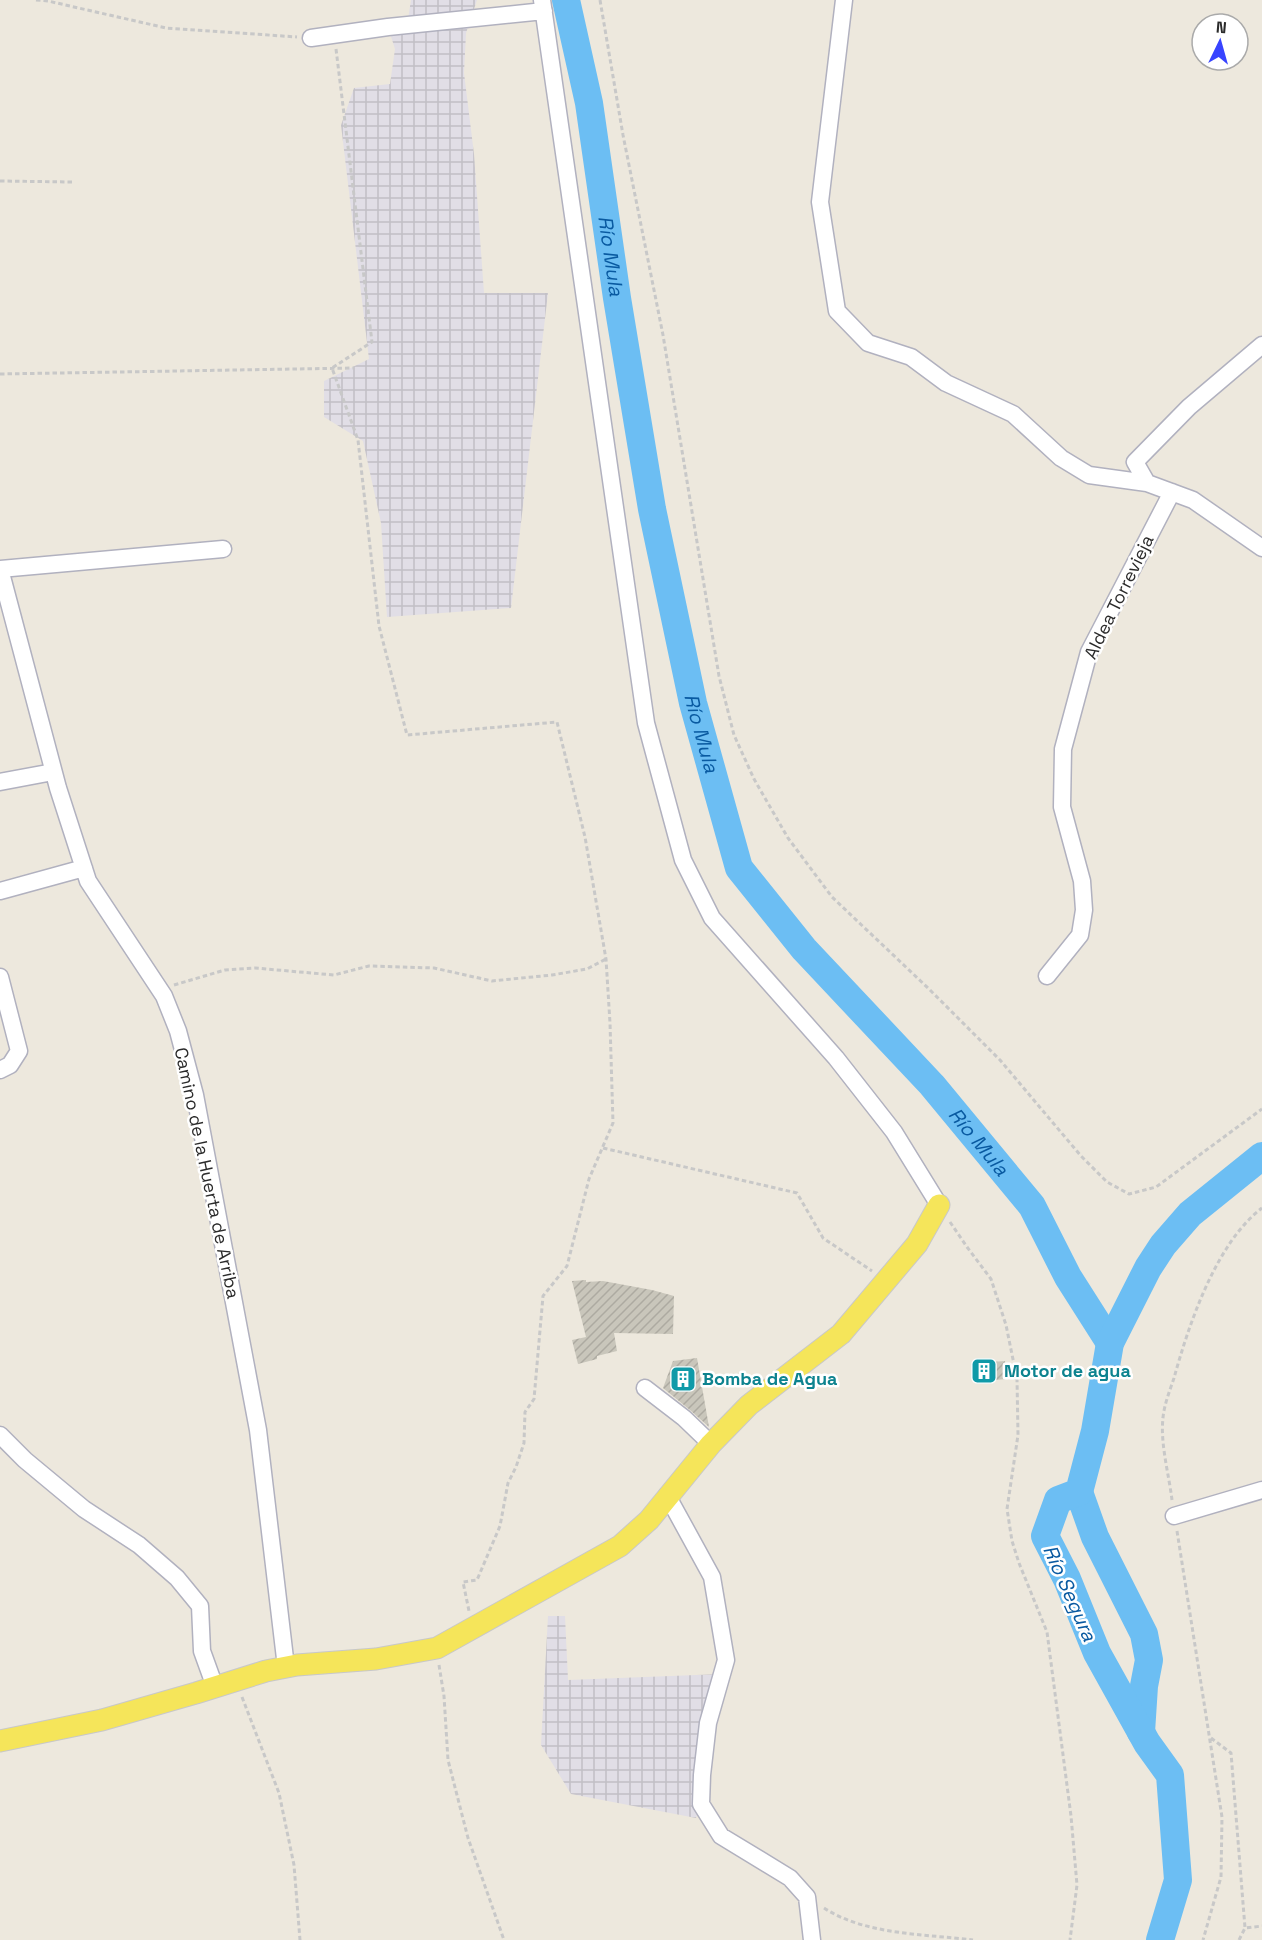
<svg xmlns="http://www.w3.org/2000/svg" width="1262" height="1940" viewBox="0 0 1262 1940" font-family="'Space Grotesk',sans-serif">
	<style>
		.industrial { fill: url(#industrial-grid) }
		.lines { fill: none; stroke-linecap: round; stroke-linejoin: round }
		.river { stroke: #6cbef3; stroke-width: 28 }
		.building { fill: url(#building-hatch) }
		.minor-casing { stroke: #b1b1bf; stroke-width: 19 }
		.major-casing { stroke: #c8c8c8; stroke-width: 23 }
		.path { stroke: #c8c8c8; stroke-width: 3; stroke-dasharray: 4.5 3; stroke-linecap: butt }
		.minor { stroke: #fff; stroke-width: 16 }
		.major { stroke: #f5e55a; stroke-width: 21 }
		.labels { text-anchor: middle; stroke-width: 5; stroke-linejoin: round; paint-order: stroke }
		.street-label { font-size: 18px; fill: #2b2b2b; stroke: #fff }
		.culture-label { font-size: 18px; font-weight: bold; fill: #0d838f; stroke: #fff; text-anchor: start }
		.water-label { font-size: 20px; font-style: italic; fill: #095aa1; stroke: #fff }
	</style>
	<defs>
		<pattern id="industrial-grid" width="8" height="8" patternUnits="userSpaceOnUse" patternTransform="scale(1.5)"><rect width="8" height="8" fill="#e1dee6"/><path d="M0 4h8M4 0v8" fill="none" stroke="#c1bfc5"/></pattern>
		<pattern id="building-hatch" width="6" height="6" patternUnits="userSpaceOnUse" patternTransform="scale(1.5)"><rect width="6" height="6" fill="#c9c6bb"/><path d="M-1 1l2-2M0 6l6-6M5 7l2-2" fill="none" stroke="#adaaa1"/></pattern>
	</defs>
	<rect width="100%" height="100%" fill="#ede8dd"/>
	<path class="industrial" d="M411 0H477L466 33 464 73 474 154 484 293H548L511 608 387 617 381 523 363 441 324 417V381L369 359 341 125 354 88 390 84 395 49 388 27 407 26Z
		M548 1616H565L568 1680 722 1674 701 1804 696 1818 571 1794 541 1745Z"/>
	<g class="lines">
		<g class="river">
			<path id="s1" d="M566 0 589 103 617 298 652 509 693 703 739 868 804 949 932 1085 1032 1206 1068 1277 1110 1343"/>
			<path d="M1079 1492 1095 1537 1144 1634 1149 1660 1144 1686 1141 1732"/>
			<path d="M1160 1940 1178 1880 1170 1775 1147 1743 1097 1653 1067 1579 1045 1536 1058 1500 1079 1492 1095 1431 1110 1343 1148 1268 1163 1245 1190 1214 1262 1156"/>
		</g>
	</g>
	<path class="building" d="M586 1280V1282L603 1281 652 1290 674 1296 673 1334 614 1333 617 1351 597 1356V1359L578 1364 572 1340 586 1337 572 1281Z
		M697 1358 709 1427 690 1410 663 1388 673 1361Z
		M1005 1361 1007 1379 983 1381 978 1363Z"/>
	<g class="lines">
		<g class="minor-casing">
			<path id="minor" d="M542 0 646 723 683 860 712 918 836 1058 894 1132 939 1205
				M844 0 820 202 837 311 868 343 911 357 946 383 1013 414 1061 458 1089 475 1147 483 1193 500 1262 548
				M311 38 388 27 544 11
				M1147 483 1135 462 1189 407 1262 345
				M0 569 58 788 88 881 164 996 178 1031 195 1095 258 1430 286 1667
				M0 569 223 549
				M0 782 53 772
				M0 891 84 868
				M1047 976 1080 935 1084 910 1082 881 1062 807 1063 749 1089 652 1172 492
				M0 977 19 1051 10 1065 0 1070
				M645 1388 684 1418 711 1444
				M0 1435 25 1460 84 1509 139 1545 177 1578 200 1606 202 1651 215 1687
				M667 1495 712 1577 726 1660 708 1723 702 1775 701 1804 721 1836 790 1878 807 1897 812 1940
				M1174 1516 1262 1490"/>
		</g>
		<g class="major-casing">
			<path id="major" d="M0 1741 102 1720 196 1693 266 1671 297 1665 376 1659 437 1648 620 1546 649 1520 711 1444 749 1405 841 1334 917 1244 939 1205"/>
		</g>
		<path class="path" d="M36 0 48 1 166 28 297 37
			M600 0 623 135 663 335 719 676 734 735 754 779 788 838 832 897 928 988 1000 1060 1081 1156 1107 1182 1129 1194 1156 1187 1262 1109
			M336 49 372 342 332 368 358 440 379 626 407 735 557 722 585 837 606 959 610 1023 613 1123 589 1179 567 1266 543 1296 534 1399 525 1412 524 1443 516 1467 508 1483 500 1526 477 1580 463 1582 469 1611
			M0 181 72 182
			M0 374 354 368
			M174 985 225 970 255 968 334 975 369 966 434 968 492 981 552 975 587 969 606 959
			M603 1148 797 1193 823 1238 872 1271
			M950 1222 967 1247 991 1279 1006 1325 1017 1379 1018 1435 1007 1509 1012 1541 1019 1563 1047 1632 1071 1816 1077 1885 1070 1940
			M1172 1500C1169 1475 1160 1443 1163 1418 1164 1405 1170 1390 1174 1378 1189 1324 1216 1243 1262 1208
			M1177 1531 1222 1817 1221 1877 1203 1940
			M439 1665 444 1696 448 1760 468 1838 504 1940
			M242 1697 279 1793 294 1865 300 1940
			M1211 1738 1231 1753 1245 1928 1262 1926
			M824 1908C865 1935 925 1934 973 1940
			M1239 1940 1245 1928"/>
		<use href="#minor" class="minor"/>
		<use href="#major" class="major"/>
	</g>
	<defs>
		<g id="building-square" transform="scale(1.35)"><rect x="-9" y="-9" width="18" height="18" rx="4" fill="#0f9aa8" stroke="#fff"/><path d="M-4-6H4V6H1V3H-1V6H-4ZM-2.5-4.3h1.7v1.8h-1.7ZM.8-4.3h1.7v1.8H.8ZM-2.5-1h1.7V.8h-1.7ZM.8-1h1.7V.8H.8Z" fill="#fff"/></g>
	</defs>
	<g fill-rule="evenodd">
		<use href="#building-square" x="984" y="1371"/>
		<use href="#building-square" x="683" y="1379"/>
	</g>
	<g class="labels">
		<g class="street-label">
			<text transform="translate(1119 597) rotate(-64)" y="6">Aldea Torrevieja</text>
			<text transform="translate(207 1173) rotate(78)" y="6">Camino de la Huerta de Arriba</text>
		</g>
		<g class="culture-label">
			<text x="1004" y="1377">Motor de agua</text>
			<text x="702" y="1385">Bomba de Agua</text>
		</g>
		<g class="water-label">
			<text dy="7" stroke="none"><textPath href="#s1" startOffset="260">Río Mula</textPath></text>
			<text dy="7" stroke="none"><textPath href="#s1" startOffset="746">Río Mula</textPath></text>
			<text dy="7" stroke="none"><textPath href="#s1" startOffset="1250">Río Mula</textPath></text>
			<text transform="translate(1070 1593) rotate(66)" y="7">Río Segura</text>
		</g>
	</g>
	<g transform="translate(1220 42) rotate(5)"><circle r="28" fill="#ffffff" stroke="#aaaaaa" stroke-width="1.5"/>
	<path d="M0-4.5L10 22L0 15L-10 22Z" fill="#3844ff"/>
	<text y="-9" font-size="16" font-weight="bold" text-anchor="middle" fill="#2b2b2b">N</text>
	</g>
</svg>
